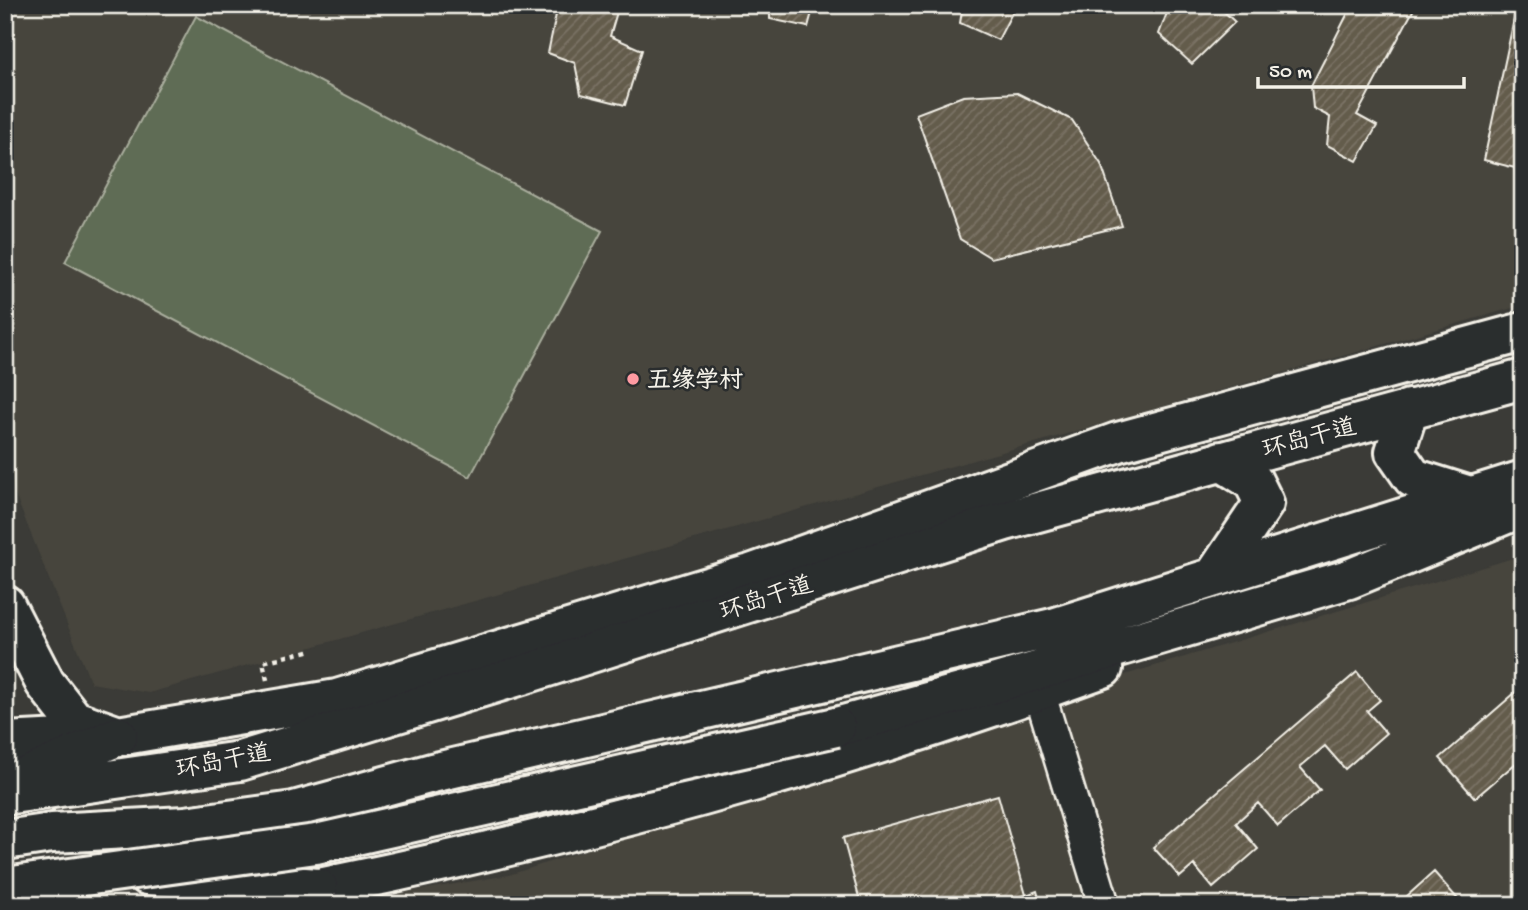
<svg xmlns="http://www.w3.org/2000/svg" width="1528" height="910" viewBox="0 0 1528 910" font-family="'Gochi Hand','LXGW WenKai TC',sans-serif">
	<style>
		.built { fill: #47453d }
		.pitch { fill: #5f6c54; stroke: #aaae9e; stroke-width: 2 }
		.building { fill: url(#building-hatch); stroke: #f4f1e8; stroke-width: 2 }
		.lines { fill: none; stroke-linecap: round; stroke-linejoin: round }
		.street-casing { stroke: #f4f1e8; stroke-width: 35 }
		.secondary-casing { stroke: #f4f1e8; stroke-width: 44 }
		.highway-casing { stroke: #f4f1e8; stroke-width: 44 }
		.path { stroke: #f4f1e8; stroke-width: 4.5; stroke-dasharray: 5 5; stroke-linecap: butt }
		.street { stroke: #2a2d2e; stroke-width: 30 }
		.secondary { stroke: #2a2d2e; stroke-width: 38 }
		.highway { stroke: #2a2d2e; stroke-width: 38 }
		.highway-bridge-casing { stroke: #f4f1e8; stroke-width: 44; stroke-linecap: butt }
		.highway-bridge { stroke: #2a2d2e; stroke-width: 38 }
		.poi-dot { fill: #ff9aa2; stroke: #2a2d2e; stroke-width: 2.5 }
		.labels { text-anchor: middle; stroke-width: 5; stroke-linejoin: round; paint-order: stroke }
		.poi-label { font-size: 24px; font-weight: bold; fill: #f4f1e8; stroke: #2a2d2e; text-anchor: start }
		.street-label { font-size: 24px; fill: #f4f1e8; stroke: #2a2d2e }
	</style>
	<defs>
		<pattern id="building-hatch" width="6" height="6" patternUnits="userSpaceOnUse" patternTransform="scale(1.75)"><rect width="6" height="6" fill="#645c4c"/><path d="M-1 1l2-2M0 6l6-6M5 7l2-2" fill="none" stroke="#7b7466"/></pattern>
	</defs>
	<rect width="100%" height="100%" fill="#3b3b37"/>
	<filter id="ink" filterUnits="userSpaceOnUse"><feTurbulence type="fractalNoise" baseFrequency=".0143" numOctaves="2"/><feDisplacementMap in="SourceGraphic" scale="14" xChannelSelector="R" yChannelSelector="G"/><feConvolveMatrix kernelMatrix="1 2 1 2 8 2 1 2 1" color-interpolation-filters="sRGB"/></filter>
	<g filter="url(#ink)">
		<path class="built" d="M5 5H1523V305L149 693 91 683 16 497 5 453Z
			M1523 555V905H330L509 875 1128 674Z"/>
		<path class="pitch" d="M196 16 602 231 470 477 65 262Z"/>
		<path class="building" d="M558 5H619L610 36 642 50 625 105 581 94 575 63 548 53Z
			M770 5H814L808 27 770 19Z
			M963 5H1016L998 40 960 23Z
			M1170 5H1217L1235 22 1192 64 1159 34Z
			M1352 5H1416L1357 115 1377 126 1357 161 1327 145 1330 117 1313 108 1311 86Z
			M1517 5H1523V207L1519 206 1515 168 1484 160Z
			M1017 93 1072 120 1101 164 1122 226 991 258 960 239 916 114 963 96Z
			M1357 672 1380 700 1367 711 1386 733 1345 769 1325 746 1300 767 1320 790 1278 826 1258 803 1236 823 1258 849 1213 888 1194 865 1180 877 1153 847Z
			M1523 686V757L1475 798 1440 758Z
			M998 795 1026 895 989 905H861L843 838Z
			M1434 872 1463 905H1397Z
			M1037 891 1041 905H989L1026 895Z"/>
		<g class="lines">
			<g class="street-casing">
				<path id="street" d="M1039 691 1104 905"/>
			</g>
			<g class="secondary-casing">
				<path id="secondary" d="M5 605 45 683 74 720 113 734
					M5 742 118 736 337 699 751 574 1118 442 1523 332
					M231 905C527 850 820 771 1103 668"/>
			</g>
			<g class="highway-casing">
				<path id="highway" d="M1409 409 1395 452 1413 478 1470 496
					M1214 577 1264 503 1253 481 1221 461
					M836 727 986 686 1349 579 1523 507
					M18 780 118 736
					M5 795 240 761 522 675 1005 521 1523 379
					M5 840 52 833 185 826 294 811 432 773 1053 628 1523 480
					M147 875 318 888"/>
			</g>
			<path class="path" d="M267 680 263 662 312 650"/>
			<use href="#street" class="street"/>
			<use href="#secondary" class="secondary"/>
			<use href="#highway" class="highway"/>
			<g class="highway-bridge-casing">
				<path id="highway-bridge" d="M5 887 316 844 836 727"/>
			</g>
			<use href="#highway-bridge" class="highway-bridge"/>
		</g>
	</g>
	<circle class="poi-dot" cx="633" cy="379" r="7"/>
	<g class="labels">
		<g class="poi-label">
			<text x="647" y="387">五缘学村</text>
		</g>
		<g class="street-label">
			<text transform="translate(1309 437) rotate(-15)" y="8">环岛干道</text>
			<text transform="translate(766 597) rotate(-18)" y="8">环岛干道</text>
			<text transform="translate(223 760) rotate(-11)" y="8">环岛干道</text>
		</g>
	</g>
	<rect width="1528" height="910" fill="none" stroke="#2a2d2e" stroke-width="28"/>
	<rect x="14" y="14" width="1500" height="882" fill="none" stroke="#f4f1e8" stroke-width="2.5" filter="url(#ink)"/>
	<path d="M1258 77v10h206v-10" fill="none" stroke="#f4f1e8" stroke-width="3.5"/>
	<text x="1269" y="77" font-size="21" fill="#f4f1e8" stroke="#2a2d2e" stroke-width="5" paint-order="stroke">50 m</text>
</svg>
